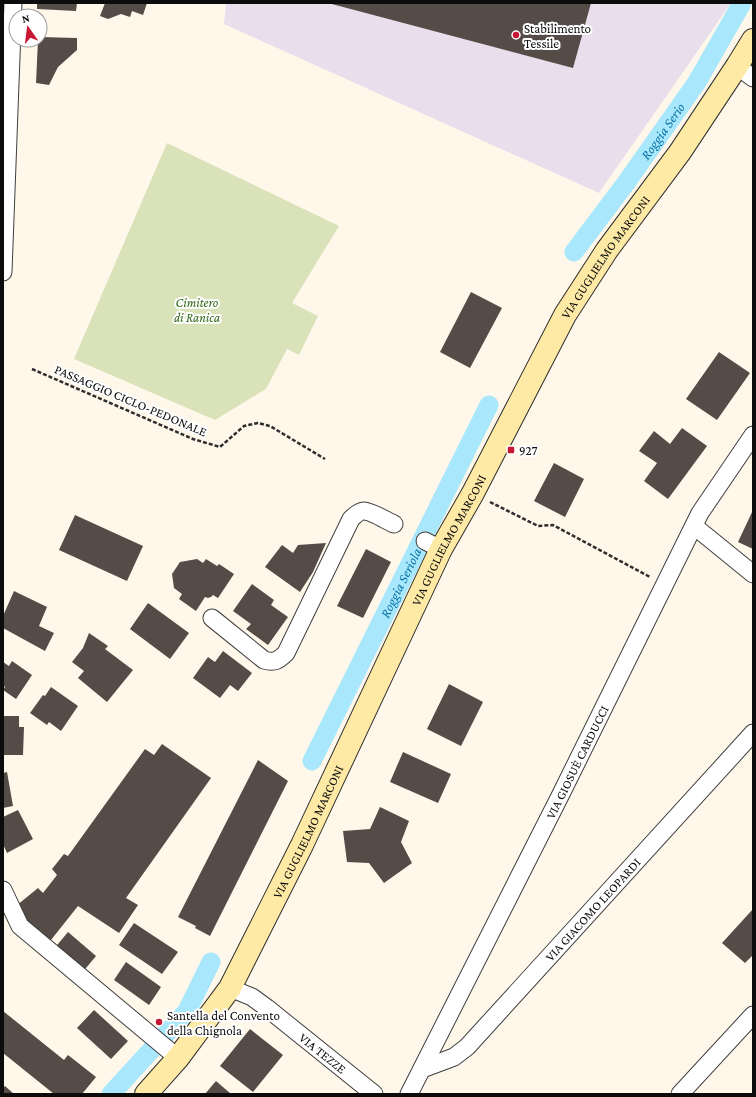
<svg xmlns="http://www.w3.org/2000/svg" width="756" height="1097" viewBox="0 0 756 1097" font-family="'Crimson Pro',serif">
	<style>
		.industrial { fill: #e9deec }
		.cemetery { fill: #dae2ba }
		.lines { fill: none; stroke-linecap: round; stroke-linejoin: round }
		.canal { stroke: #a9e7fc; stroke-width: 19 }
		.building { fill: #554b47 }
		.street-casing { stroke: #3f3f3f; stroke-width: 19 }
		.secondary-casing { stroke: #2e2e2e; stroke-width: 24 }
		.path { stroke: #2e2e2e; stroke-width: 2.5; stroke-dasharray: 4 2; stroke-linecap: butt }
		.street { stroke: #fff; stroke-width: 17 }
		.secondary { stroke: #ffeaa5; stroke-width: 22 }
		.poi-dot { fill: #c81734; stroke: #fff; stroke-width: 1.5 }
		.labels { text-anchor: middle; stroke-width: 4; stroke-linejoin: round; paint-order: stroke }
		.poi-label { font-size: 13px; fill: #0c0c0c; stroke: #fff; text-anchor: start }
		.street-label { font-size: 13px; fill: #0c0c0c; stroke: #fff }
		.park-label { font-size: 13px; font-style: italic; fill: #316917; stroke: #fff }
		.water-label { font-size: 14px; font-style: italic; fill: #0a76a8; stroke: #fff }
	</style>
	<rect width="100%" height="100%" fill="#fff8ea"/>
	<path class="industrial" d="M226 3H731L599 193 224 24Z"/>
	<path class="cemetery" d="M167 143 339 226 292 303 318 316 299 355 287 349 266 389 215 420 74 359Z"/>
	<g class="lines">
		<g class="canal">
			<path id="s1" d="M574 252 626 183 697 82 742 3"/>
			<path id="s2" d="M312 761 489 405"/>
			<path d="M111 1094 187 1011 211 962"/>
		</g>
	</g>
	<path class="building" d="M37 3H77L76 11 37 9Z
		M105 3H147L143 15 132 11 130 17 121 14 108 19 100 16Z
		M328 3H591L573 68Z
		M40 37 77 38V50L58 67 49 85 36 83 38 40H40Z
		M471 292 502 308 470 368 440 352Z
		M719 352 750 373 717 420 686 399Z
		M682 428 707 446 668 499 644 481 657 463 639 451 654 431 670 444Z
		M554 463 584 479 565 517 534 501Z
		M753 510V549L738 542Z
		M75 515 143 546 127 581 59 550Z
		M326 543 313 572 300 592 265 567 282 545 293 553 298 545Z
		M366 549 391 562 363 618 337 606Z
		M197 559 203 563 206 559 217 566 219 564 234 574 218 598 213 595 211 597 208 598 205 597 196 611 179 599 182 594 174 588 172 574 180 562Z
		M252 584 274 600 271 605 288 617 268 645 246 629 251 624 233 611Z
		M14 591 47 607 39 626 54 633 45 651 3 628V616Z
		M148 603 189 633 170 659 130 629Z
		M89 633 108 646 105 649 133 670 107 702 78 678 84 671 72 662 83 648Z
		M223 651 252 673 238 691 230 685 220 698 193 678 208 657 215 662Z
		M12 661 32 675 16 699 3 690 5 687 3 685V662L9 666Z
		M449 684 483 702 461 746 427 729Z
		M51 687 78 706 61 731 49 722 47 725 30 713 43 695 45 696Z
		M3 716H19V727H24L23 755H3Z
		M162 744 211 778 126 898 138 905 119 933 78 906 47 945 16 906 38 888 43 893 57 875 52 869 64 854 68 856 145 749 154 755Z
		M403 752 451 774 438 803 390 782Z
		M258 760 288 781 210 936 195 928 196 926 178 917Z
		M7 772 13 806 3 808V773Z
		M380 807 409 821 401 842 412 863 384 883 369 863 347 862 343 831 370 829Z
		M18 810 33 839 7 853 3 844V817Z
		M753 909V955L745 963 722 943Z
		M134 923 178 952 162 974 119 945Z
		M68 932 96 956 81 974 53 950Z
		M126 962 161 987 149 1005 114 980Z
		M94 1010 128 1041 111 1059 77 1028Z
		M3 1011 64 1060 68 1055 96 1077 82 1094H54L3 1053Z
		M250 1029 283 1055 253 1092 220 1066Z
		M216 1081 231 1094H205Z
		M5 1086 14 1094H3V1088Z"/>
	<g class="lines">
		<g class="street-casing">
			<g id="street">
				<path d="M737 66 753 78"/>
				<path d="M3 272 13 3"/>
				<path d="M694 526 753 574"/>
				<path d="M425 541 441 549"/>
				<path d="M212 618 264 660C274 663 278 661 286 653L351 519C354 516 359 511 364 511 371 511 387 521 394 524"/>
				<path d="M3 890 20 926 178 1058"/>
				<path id="s3" d="M230 988 252 997 267 1008 374 1094"/>
				<path id="s4" d="M422 1069 454 1057 467 1047 753 733"/>
				<path id="s5" d="M409 1094 559 798 700 513 753 435"/>
				<path d="M680 1094 753 1015"/>
			</g>
		</g>
		<g class="secondary-casing">
			<g id="secondary">
				<path id="s6" d="M146 1094 178 1058 230 988 302 845 441 549 473 493 565 315 607 250 680 152 737 66 753 40"/>
			</g>
		</g>
		<path class="path" d="M32 369 193 439 220 447 244 426 258 423 270 426 325 459
			M490 502 538 526 553 525 650 577"/>
		<use href="#street" class="street"/>
		<use href="#secondary" class="secondary"/>
	</g>
	<g class="poi-dot">
		<circle cx="516" cy="35" r="4"/>
		<rect x="507" y="446" width="8" height="8" rx="2"/>
		<circle cx="159" cy="1022" r="4"/>
	</g>
	<g class="labels">
		<g class="poi-label">
			<text x="524" y="33">Stabilimento<tspan x="524" dy="15">Tessile</tspan></text>
			<text x="519" y="455">927</text>
			<text x="167" y="1020">Santella del Convento<tspan x="167" dy="15">della Chignola</tspan></text>
		</g>
		<g class="street-label">
			<text dy="5" stroke="none"><textPath href="#s6" startOffset="958">VIA GUGLIELMO MARCONI</textPath></text>
			<text transform="translate(131 400) rotate(23)" y="5">PASSAGGIO CICLO-PEDONALE</text>
			<text dy="5" stroke="none"><textPath href="#s6" startOffset="634">VIA GUGLIELMO MARCONI</textPath></text>
			<text dy="5" stroke="none"><textPath href="#s5" startOffset="372">VIA GIOSUÈ CARDUCCI</textPath></text>
			<text dy="5" stroke="none"><textPath href="#s6" startOffset="310">VIA GUGLIELMO MARCONI</textPath></text>
			<text dy="5" stroke="none"><textPath href="#s4" startOffset="237">VIA GIACOMO LEOPARDI</textPath></text>
			<text dy="5" stroke="none"><textPath href="#s3" startOffset="114">VIA TEZZE</textPath></text>
		</g>
		<g class="park-label">
			<text x="197" y="307">Cimitero<tspan x="197" dy="15">di Ranica</tspan></text>
		</g>
		<g class="water-label">
			<text dy="5" stroke="none"><textPath href="#s1" startOffset="150">Roggia Serio</textPath></text>
			<text dy="5" stroke="none"><textPath href="#s2" startOffset="199">Roggia Seriola</textPath></text>
		</g>
	</g>
	<rect width="756" height="1097" fill="none" stroke="#0c0c0c" stroke-width="8"/>
	<g transform="translate(28 28) rotate(346)"><circle r="19" fill="#ffffff" stroke="#9e9e9e"/>
	<path d="M0-3L7 15L0 10L-7 15Z" fill="#c81734"/>
	<text y="-6" font-size="11" font-weight="bold" text-anchor="middle" fill="#0c0c0c">N</text>
	</g>
</svg>
